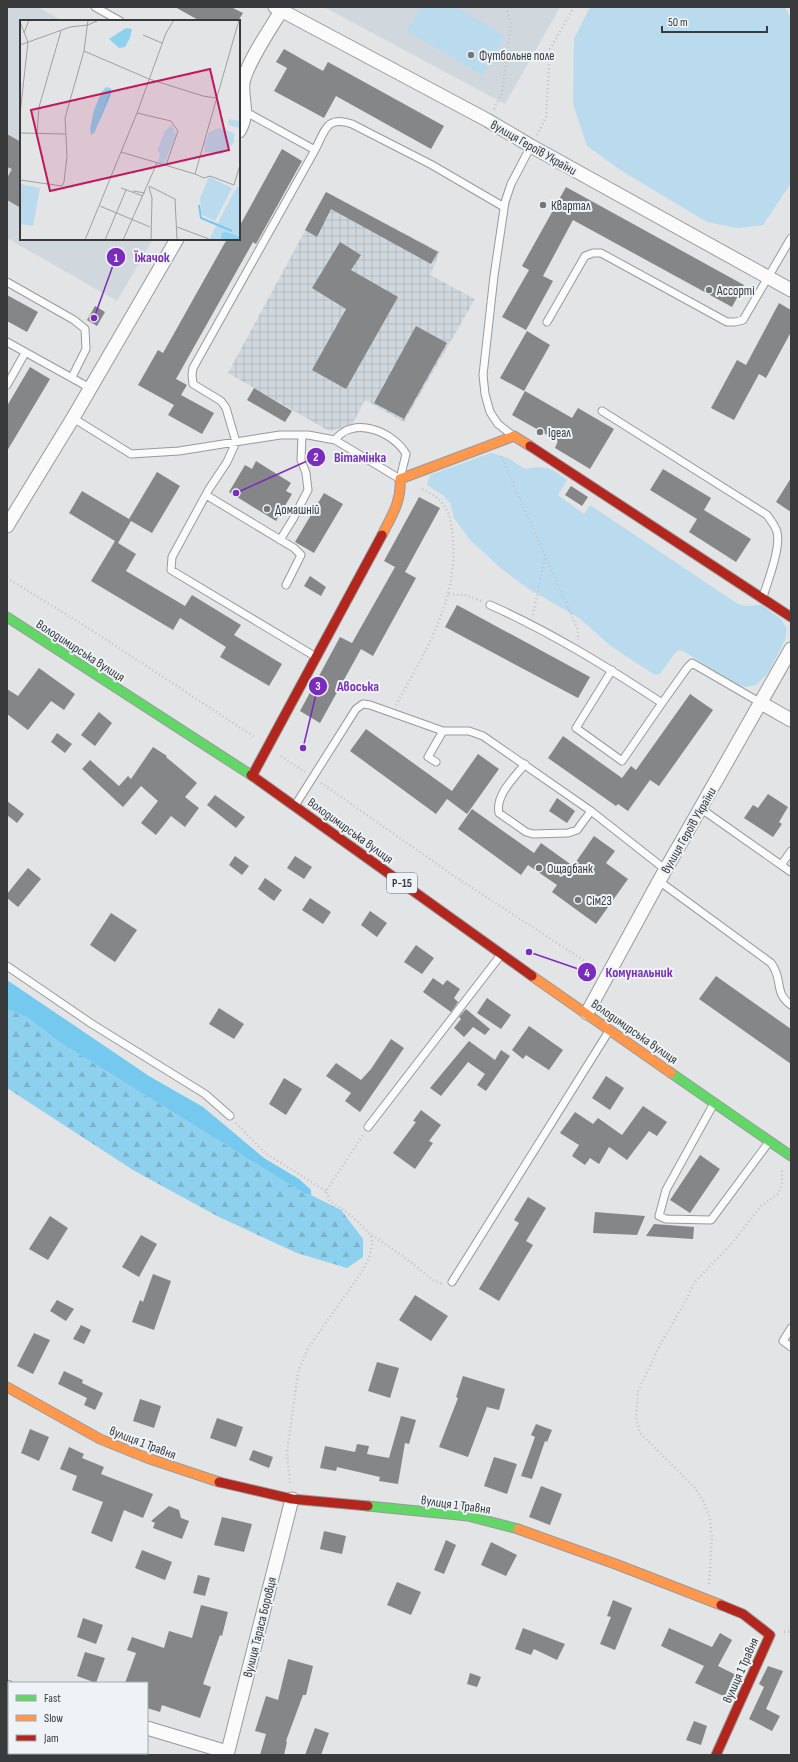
<svg xmlns="http://www.w3.org/2000/svg" width="798" height="1762" viewBox="0 0 798 1762" font-family="'Sofia Sans Condensed',sans-serif">
	<style>
		.built { fill: #d1d8dd }
		.industrial { fill: url(#industrial-grid) }
		.green { fill: #b9dbed }
		.forest { fill: url(#forest-firs) }
		.water { fill: #76c9ee }
		.building { fill: #848687 }
		.lines { fill: none; stroke-linecap: round; stroke-linejoin: round }
		.lane-casing { stroke: #989a9c; stroke-width: 9 }
		.street-casing { stroke: #989a9c; stroke-width: 15 }
		.fast-casing { stroke: #989a9c; stroke-width: 11 }
		.slow-casing { stroke: #989a9c; stroke-width: 11 }
		.jam-casing { stroke: #989a9c; stroke-width: 11 }
		.path { stroke: #c2c3c4; stroke-width: 2.5; stroke-dasharray: 1 3; stroke-linecap: butt }
		.lane { stroke: #fbfbfb; stroke-width: 7 }
		.street { stroke: #fbfbfb; stroke-width: 13 }
		.fast { stroke: #63d668; stroke-width: 9 }
		.slow { stroke: #ff974d; stroke-width: 9 }
		.jam { stroke: #b3261e; stroke-width: 9 }
		.poi-dot { fill: #747678; stroke: #edf3f6; stroke-width: 1.5 }
		.labels { text-anchor: middle; stroke-width: 4; stroke-linejoin: round; paint-order: stroke }
		.shield { fill: #edf3f6; stroke: #6e7274; stroke-width: 1 }
		.shield-label { font-size: 12px; font-weight: bold; fill: #383a3c }
		.poi-label { font-size: 13px; fill: #383a3c; stroke: #edf3f6; text-anchor: start }
		.street-label { font-size: 13px; fill: #383a3c; stroke: #edf3f6 }
		.inset-river { fill: none; stroke: #76c9ee; stroke-width: 2 }
		.inset-road { fill: none; stroke: #9ea0a2; stroke-width: 1 }
		.view { fill: #c2185b; fill-opacity: 0.15; stroke: #c2185b; stroke-width: 2 }
		.inset-edge { fill: none; stroke: #383a3c; stroke-width: 2 }
		.leader { fill: none; stroke: #7b2cbf; stroke-width: 1.5 }
		.callout-dot { fill: #7b2cbf; stroke: #edf3f6; stroke-width: 1.5 }
		.mark-label { font-size: 12px; text-anchor: middle; font-weight: bold; fill: #fff }
		.callout-label { font-size: 14px; text-anchor: middle; font-weight: bold; fill: #7b2cbf; stroke: #edf3f6; stroke-width: 4; stroke-linejoin: round; paint-order: stroke }
	</style>
	<defs>
		<pattern id="industrial-grid" width="8" height="8" patternUnits="userSpaceOnUse"><rect width="8" height="8" fill="#d1d8dd"/><path d="M0 4h8M4 0v8" fill="none" stroke="#b4babf"/></pattern>
		<pattern id="forest-firs" width="22" height="20" patternUnits="userSpaceOnUse"><rect width="22" height="20" fill="#8ed1ee"/><path d="M5 1l3.5 6h-7zM16 11l3.5 6h-7z" fill="#7bb4cd"/></pattern>
	</defs>
	<rect width="100%" height="100%" fill="#e2e4e6"/>
	<path class="built" d="M7 7H38L63 21H21V239H153L117 301 7 238Z
		M324 7H560L505 104Z"/>
	<path class="industrial" d="M326 192 440 252 430 275 475 299 404 422 365 400 352 425 329 431 228 373Z"/>
	<path class="green" d="M421 7H456L505 36 482 75 407 31Z
		M590 7H784L791 18V183L763 225 738 228 707 222 622 171 587 146 573 104 574 39Z
		M491 453 508 458 525 469C546 465 551 468 567 480L558 495 584 514 590 505 738 604 746 606 762 605 781 619 787 629 785 640 768 673 756 685 746 687 733 683 685 652 679 650 675 653 660 674 655 675 612 647 579 618 529 589 503 570 470 540 454 518 450 503 443 495 427 485 430 475Z"/>
	<path class="forest" d="M7 1009 28 1018 59 1042 305 1194 311 1195 341 1210 363 1239V1257L347 1268 297 1253 219 1217 133 1170 7 1088Z"/>
	<path class="water" d="M7 980 149 1076 203 1107 264 1158 299 1179 311 1190V1195L305 1194 59 1042 28 1018 7 1009Z"/>
	<path class="building" d="M175 7H231L243 13 238 21H200Z
		M284 49 323 71 328 62 444 126 431 149 336 96 324 118 274 91 287 68 276 62Z
		M7 134 21 142V208L7 200V178L12 169 7 167Z
		M282 149 302 161 256 244 253 242 176 379 187 385 181 395 214 413 202 434 168 415 174 405 138 385 158 350 163 353 227 239H239V227Z
		M566 187 744 285 732 307 573 220 543 276 553 281 526 330 502 317 529 270 522 266Z
		M326 192 438 252 431 264 331 209 317 237 305 230Z
		M340 242 361 255 351 270 398 297 346 389 312 370 346 309 312 288Z
		M7 295 38 312 27 332 7 321Z
		M779 303 791 310V332L766 378 759 374 734 420 711 408 737 360 746 365Z
		M95 306 105 312 97 326 87 320Z
		M416 326 447 343 404 419 374 403Z
		M527 331 550 345 524 391 500 378Z
		M30 367 50 379 7 451V406Z
		M254 388 292 411 285 422 247 400Z
		M525 391 572 418 578 408 614 429 590 469 555 448 558 441 512 415Z
		M256 461 291 483 286 491 292 494 276 521 229 492 245 465 252 469Z
		M663 469 711 498 704 510 751 539 736 562 689 532 697 519 650 490Z
		M157 472 180 486 152 533 131 521 118 543 136 554 126 571 185 606 192 595 241 625 234 635 282 664 269 686 220 657 226 647 180 618 173 630 91 581 115 541 69 513 82 491 129 519Z
		M791 478V512L776 502Z
		M571 486 588 497 582 506 565 495Z
		M324 493 343 504 314 553 295 542Z
		M419 497 440 508 405 572 416 578 373 656 361 649 320 723 300 711 340 637 352 643 395 567 384 561Z
		M310 576 326 587 321 596 304 586Z
		M457 605 590 677 578 698 445 627Z
		M39 668 75 694 64 710 51 701 28 730 7 714V689L18 696Z
		M690 694 713 710 659 786 650 780 628 811 618 804 616 806 548 758 563 736 622 778 631 766 636 770Z
		M99 712 112 723 95 746 81 735Z
		M366 729 452 791 478 754 499 769 467 814 447 799 436 814 350 751Z
		M57 733 72 744 65 753 51 742Z
		M153 747 167 756 166 757 197 783 185 797 199 808 185 827 171 816 156 835 141 823 158 801 141 786 123 807 82 769 90 760 119 786 128 776 131 779Z
		M768 794 788 807 779 822 782 824 773 837 744 818 753 805 758 808Z
		M215 795 245 817 236 828 207 805Z
		M557 798 575 811 567 823 549 811Z
		M7 801 24 814 17 823 7 815Z
		M472 809 534 853 541 843 573 866 594 836 615 851 606 863 628 879 596 924 552 892 557 885 528 865 521 875 458 829Z
		M235 856 249 866 242 875 229 865Z
		M295 856 312 867 304 879 287 868Z
		M28 868 41 879 18 907 7 898V894Z
		M265 878 282 890 274 901 258 889Z
		M310 898 331 912 323 924 302 910Z
		M370 911 387 923 377 937 361 925Z
		M111 913 137 930 115 962 90 945Z
		M416 945 434 958 422 974 404 962Z
		M716 976 791 1029V1064L699 999Z
		M433 978 443 985 447 980 460 989 454 998 458 1002 451 1012 423 992Z
		M487 998 511 1015 501 1029 477 1013Z
		M219 1008 244 1024 234 1039 209 1024Z
		M466 1009 490 1029 485 1035 473 1027 464 1037 454 1028 461 1019 459 1017Z
		M529 1026 563 1050 549 1070 526 1055 523 1059 512 1050Z
		M391 1039 404 1048 360 1112 345 1101 351 1093 326 1076 336 1063 361 1080 371 1069Z
		M469 1041 495 1060 501 1050 510 1056 486 1091 477 1085 485 1074 468 1062 441 1096 430 1088Z
		M606 1076 624 1088 610 1110 592 1098Z
		M284 1078 302 1089 286 1115 269 1104Z
		M643 1106 667 1122 657 1136 649 1131 627 1160 609 1147 599 1164 590 1158 585 1165 572 1156 579 1145 560 1133 575 1112 593 1124 598 1118 622 1135Z
		M421 1110 441 1125 429 1141 433 1143 415 1169 393 1153 416 1122 413 1121Z
		M700 1155 720 1169 690 1213 670 1200Z
		M528 1197 546 1208 526 1241 533 1245 499 1301 479 1289 519 1223 514 1220Z
		M595 1212 645 1216 637 1235 593 1233Z
		M50 1216 68 1228 48 1260 29 1249Z
		M654 1224 694 1227 693 1239 646 1236Z
		M141 1235 157 1244 139 1277 122 1267Z
		M153 1274 171 1281 154 1330 132 1322 140 1300 143 1302Z
		M415 1295 448 1316 431 1341 399 1320Z
		M57 1300 74 1309 66 1321 50 1311Z
		M81 1325 91 1330 84 1344 73 1339Z
		M34 1333 50 1340 33 1374 17 1366Z
		M377 1362 399 1368 390 1398 368 1391Z
		M64 1371 83 1380 82 1383 103 1393 95 1410 84 1405 87 1398 58 1384Z
		M463 1376 505 1389 499 1410 487 1407 468 1457 439 1447 458 1398 456 1397Z
		M140 1399 161 1406 154 1428 133 1421Z
		M401 1416 416 1420 409 1444 405 1443 398 1484 379 1481 380 1477 337 1467 336 1471 320 1468 325 1446 355 1452 357 1444 369 1446 367 1454 389 1458Z
		M217 1418 243 1427 236 1447 210 1438Z
		M536 1424 552 1430 547 1442 545 1441 532 1479 521 1476 535 1437 531 1435Z
		M30 1429 49 1437 39 1461 21 1453Z
		M69 1447 84 1454 82 1458 104 1467 101 1474 153 1494 143 1518 124 1510 112 1542 91 1533 103 1502 72 1490 77 1476 60 1469Z
		M253 1450 273 1457 269 1468 249 1460Z
		M494 1457 517 1464 507 1494 484 1486Z
		M541 1486 562 1494 550 1525 529 1517Z
		M169 1506 179 1510 181 1518 189 1521 182 1539 153 1528 155 1523 151 1521Z
		M222 1517 252 1524 244 1552 214 1545Z
		M324 1531 346 1536 342 1554 320 1549Z
		M446 1540 456 1545 444 1574 434 1570Z
		M491 1542 517 1555 506 1576 481 1565Z
		M142 1550 172 1562 165 1580 135 1568Z
		M198 1575 210 1578 205 1596 193 1593Z
		M397 1582 421 1592 411 1615 387 1605Z
		M613 1600 632 1608 615 1650 600 1644 611 1617 607 1616Z
		M201 1605 228 1612 222 1636 220 1635 203 1684 211 1687 200 1718 162 1705 160 1712 147 1708V1683H125L136 1653 127 1650 132 1637 164 1648 169 1631 192 1638Z
		M83 1618 103 1625 96 1644 77 1637Z
		M523 1628 565 1644 557 1660 534 1649 531 1655 515 1649Z
		M669 1628 712 1647 720 1633 732 1640 718 1666 740 1677 730 1699 695 1683 704 1666 661 1646Z
		M85 1652 105 1658 96 1683 77 1676Z
		M288 1659 313 1666 306 1695H303L286 1741 287 1742 284 1755H260L266 1734 255 1731 266 1696 278 1700Z
		M768 1666 783 1671 766 1709 780 1716 772 1731 749 1719 764 1687 759 1684Z
		M470 1673 481 1677 477 1687 467 1684Z
		M694 1721 707 1726 701 1745 686 1740Z
		M315 1728 329 1733 321 1755H305Z"/>
	<g class="lines">
		<g class="lane-casing">
			<path id="lane" d="M95 7 120 21
				M246 112 315 150 193 368 192 375 193 384 221 401 226 408 236 442 227 462 209 489 172 557 171 570 316 657
				M315 150C325 130 327 115 352 124L432 165 504 207
				M7 282 74 320 85 329 86 349 72 377
				M547 322 585 256 593 253H601L727 322H735L743 320 791 238
				M7 342 90 388
				M7 385 25 353
				M602 411 767 515C771 521 775 525 777 532 781 548 768 580 763 597
				M73 418 131 454 179 451 280 435H308L335 440 400 479 406 454C394 432 353 415 335 440
				M512 435 498 424 490 412 485 394 483 375 494 276 505 202 511 184 531 146
				M206 495 294 548 301 555 286 585
				M280 540 293 519 308 490 306 473 301 460 302 435
				M490 605C551 632 607 667 662 703L687 668 692 663 761 703
				M612 670 576 728 622 761 662 703
				M436 762 428 757 443 731
				M525 764C515 777 495 795 499 813L526 832 533 834 568 833 577 830 591 811
				M296 804 356 709 363 704 370 705 443 731H469L483 736 591 811 666 870
				M700 808 791 872
				M781 865 791 851
				M659 881 771 963C784 980 773 992 791 1005
				M7 966 92 1024 205 1094 230 1116
				M713 1105 666 1190 659 1216 666 1219 711 1220 769 1142
				M368 1127 500 956
				M452 1282 609 1031
				M791 1328 783 1341 791 1347"/>
		</g>
		<g class="street-casing">
			<path id="street" d="M275 7 487 120 531 146 791 290
				M239 131C250 112 241 101 243 83 246 64 271 28 281 11
				M7 526 73 418 177 239
				M761 703 791 720
				M587 1013 659 881 791 649
				M7 1687 9 1688
				M147 1728 227 1752
				M227 1755 292 1499"/>
		</g>
		<g class="fast-casing">
			<path id="fast" d="M7 617 251 775
				M671 1073 791 1156
				M368 1506 468 1516 518 1529"/>
		</g>
		<g class="slow-casing">
			<path id="slow" d="M382 535C391 517 402 501 400 479L514 436 530 446
				M532 976 671 1073
				M7 1387 100 1439 147 1458 219 1482
				M518 1529 618 1565 721 1605"/>
		</g>
		<g class="jam-casing">
			<path id="jam" d="M530 446 791 617
				M251 775 532 976
				M252 776 382 535
				M219 1482 292 1499 368 1506
				M716 1755 770 1635 743 1614 721 1605"/>
		</g>
		<path class="path" d="M494 109 502 93 511 25 506 7
			M537 135 546 117 550 49 574 7
			M501 456 578 630V640
			M7 578 93 631 256 738
			M449 594 465 595 481 601
			M533 615 545 557
			M396 705C424 654 458 600 453 540 451 512 446 499 419 488
			M281 756 305 772
			M321 783 457 878 597 969
			M236 1123 265 1153 326 1191
			M372 1235 404 1257 434 1281 443 1284
			M290 1483 287 1453 298 1372 308 1348 361 1273 369 1258 372 1245 371 1235 353 1217 330 1201 326 1191 363 1135
			M709 1584 712 1538 710 1519 704 1502 695 1488 640 1433 636 1418 638 1391 661 1343 687 1298 694 1283 732 1243 761 1206 778 1194 782 1185V1169
			M784 1632 791 1631
			M790 1755 791 1752"/>
		<use href="#lane" class="lane"/>
		<use href="#street" class="street"/>
		<use href="#fast" class="fast"/>
		<use href="#slow" class="slow"/>
		<use href="#jam" class="jam"/>
	</g>
	<g class="poi-dot">
		<circle cx="471" cy="55" r="4"/>
		<circle cx="543" cy="205" r="4"/>
		<circle cx="709" cy="290" r="4"/>
		<circle cx="540" cy="432" r="4"/>
		<circle cx="267" cy="509" r="4"/>
		<circle cx="539" cy="868" r="4"/>
		<circle cx="578" cy="900" r="4"/>
	</g>
	<g class="labels">
		<rect class="shield" x="387" y="873" width="30" height="20" rx="3"/>
		<g class="shield-label">
			<text x="402" y="887">Р-15</text>
		</g>
		<g class="poi-label">
			<text x="479" y="60">Футбольне поле</text>
			<text x="551" y="210">Квартал</text>
			<text x="717" y="295">Ассорті</text>
			<text x="548" y="437">Ідеал</text>
			<text x="275" y="514">Домашній</text>
			<text x="547" y="873">Ощадбанк</text>
			<text x="586" y="905">Сім23</text>
		</g>
		<g class="street-label">
			<text transform="translate(534 147) rotate(30)" y="5">вулиця Героїв України</text>
			<text transform="translate(81 650) rotate(33)" y="5">Володимирська вулиця</text>
			<text transform="translate(351 830) rotate(36)" y="5">Володимирська вулиця</text>
			<text transform="translate(688 830) rotate(-60)" y="5">вулиця Героїв України</text>
			<text transform="translate(635 1031) rotate(35)" y="5">Володимирська вулиця</text>
			<text transform="translate(143 1442) rotate(21)" y="5">вулиця 1 Травня</text>
			<text transform="translate(456 1504) rotate(8)" y="5">вулиця 1 Травня</text>
			<text transform="translate(259 1627) rotate(-76)" y="5">вулиця Тараса Боровця</text>
			<text transform="translate(740 1670) rotate(-66)" y="5">вулиця 1 Травня</text>
		</g>
	</g>
	<g transform="translate(20 20)">
		<rect width="220" height="220" fill="#e2e4e6"/>
		<path d="M209 99 220 101V108L208 105ZM152 104 156 115 144 144 138 142 140 133 137 131 145 111ZM200 108 214 113V122L203 134 185 132 184 126 189 112ZM0 164 20 168 13 206 0 204ZM220 165V220H189L215 170Z" fill="#b9dbed"/>
		<path d="M106 8 112 9 110 18 105 27 99 28 89 19ZM86 67 90 68 87 76 75 112 71 115 70 109 74 90 81 73ZM206 212 220 217V220H201L202 213Z" fill="#8ed1ee"/>
		<path d="M189 157 212 168 195 201 182 195 180 178Z" fill="#b9dbed"/>
		<path d="M91 68V74L76 109 89 70Z" fill="#76c9ee"/>
		<path class="inset-river" d="M179 185 181 198 212 211"/>
		<path class="inset-road" d="M0 2 8 22 0 94M4 13 9 0M123 15 142 23M0 25 50 7 68 5 79 0M64 31 129 59 183 76 196 78M117 93 151 101 158 111 146 145M0 113 45 114M17 113 19 87 41 11M101 132 175 154 219 0M175 154 184 158 190 156 214 165 220 145M0 160 42 166 44 162 47 136 45 98 64 31 68 0M129 166 155 179 157 220M129 167 132 178 131 220M101 168 123 176M113 171 125 173M80 186 130 207M157 207 189 219M65 220 117 93 146 13 154 0M85 220 106 170M103 220 137 143"/>
		<path class="view" d="M190 49 209 130 30 171 11 90Z"/>
		<rect width="220" height="220" class="inset-edge"/>
	</g>
	<path class="leader" d="M94 318L116 257M236 493L316 457M303 748L318 686M529 952L587 972"/>
	<g class="callout-dot">
		<circle cx="94" cy="318" r="4"/>
		<circle cx="236" cy="493" r="4"/>
		<circle cx="303" cy="748" r="4"/>
		<circle cx="529" cy="952" r="4"/>
		<circle cx="116" cy="257" r="10"/>
		<circle cx="316" cy="457" r="10"/>
		<circle cx="318" cy="686" r="10"/>
		<circle cx="587" cy="972" r="10"/>
	</g>
	<g class="mark-label">
		<text x="116" y="262">1</text>
		<text x="316" y="461">2</text>
		<text x="318" y="690">3</text>
		<text x="587" y="977">4</text>
	</g>
	<g class="callout-label">
		<text x="152" y="262">Їжачок</text>
		<text x="360" y="462">Вітамінка</text>
		<text x="358" y="691">Авоська</text>
		<text x="639" y="977">Комунальник</text>
	</g>
	<rect width="798" height="1762" fill="none" stroke="#383a3c" stroke-width="16"/>
	<rect x="8" y="1682" width="140" height="72" fill="#edf3f6" stroke="#a5a9ac"/>
	<rect x="16" y="1695" width="20" height="6" fill="#63d668" stroke="#a5a9ac"/>
	<text x="44" y="1702" font-size="12" fill="#383a3c">Fast</text>
	<rect x="16" y="1715" width="20" height="6" fill="#ff974d" stroke="#a5a9ac"/>
	<text x="44" y="1722" font-size="12" fill="#383a3c">Slow</text>
	<rect x="16" y="1735" width="20" height="6" fill="#b3261e" stroke="#a5a9ac"/>
	<text x="44" y="1742" font-size="12" fill="#383a3c">Jam</text>
	<path d="M662 26v6h105v-6" fill="none" stroke="#383a3c" stroke-width="2"/>
	<text x="668" y="26" font-size="12" fill="#383a3c" stroke="#edf3f6" stroke-width="3" paint-order="stroke">50 m</text>
</svg>
